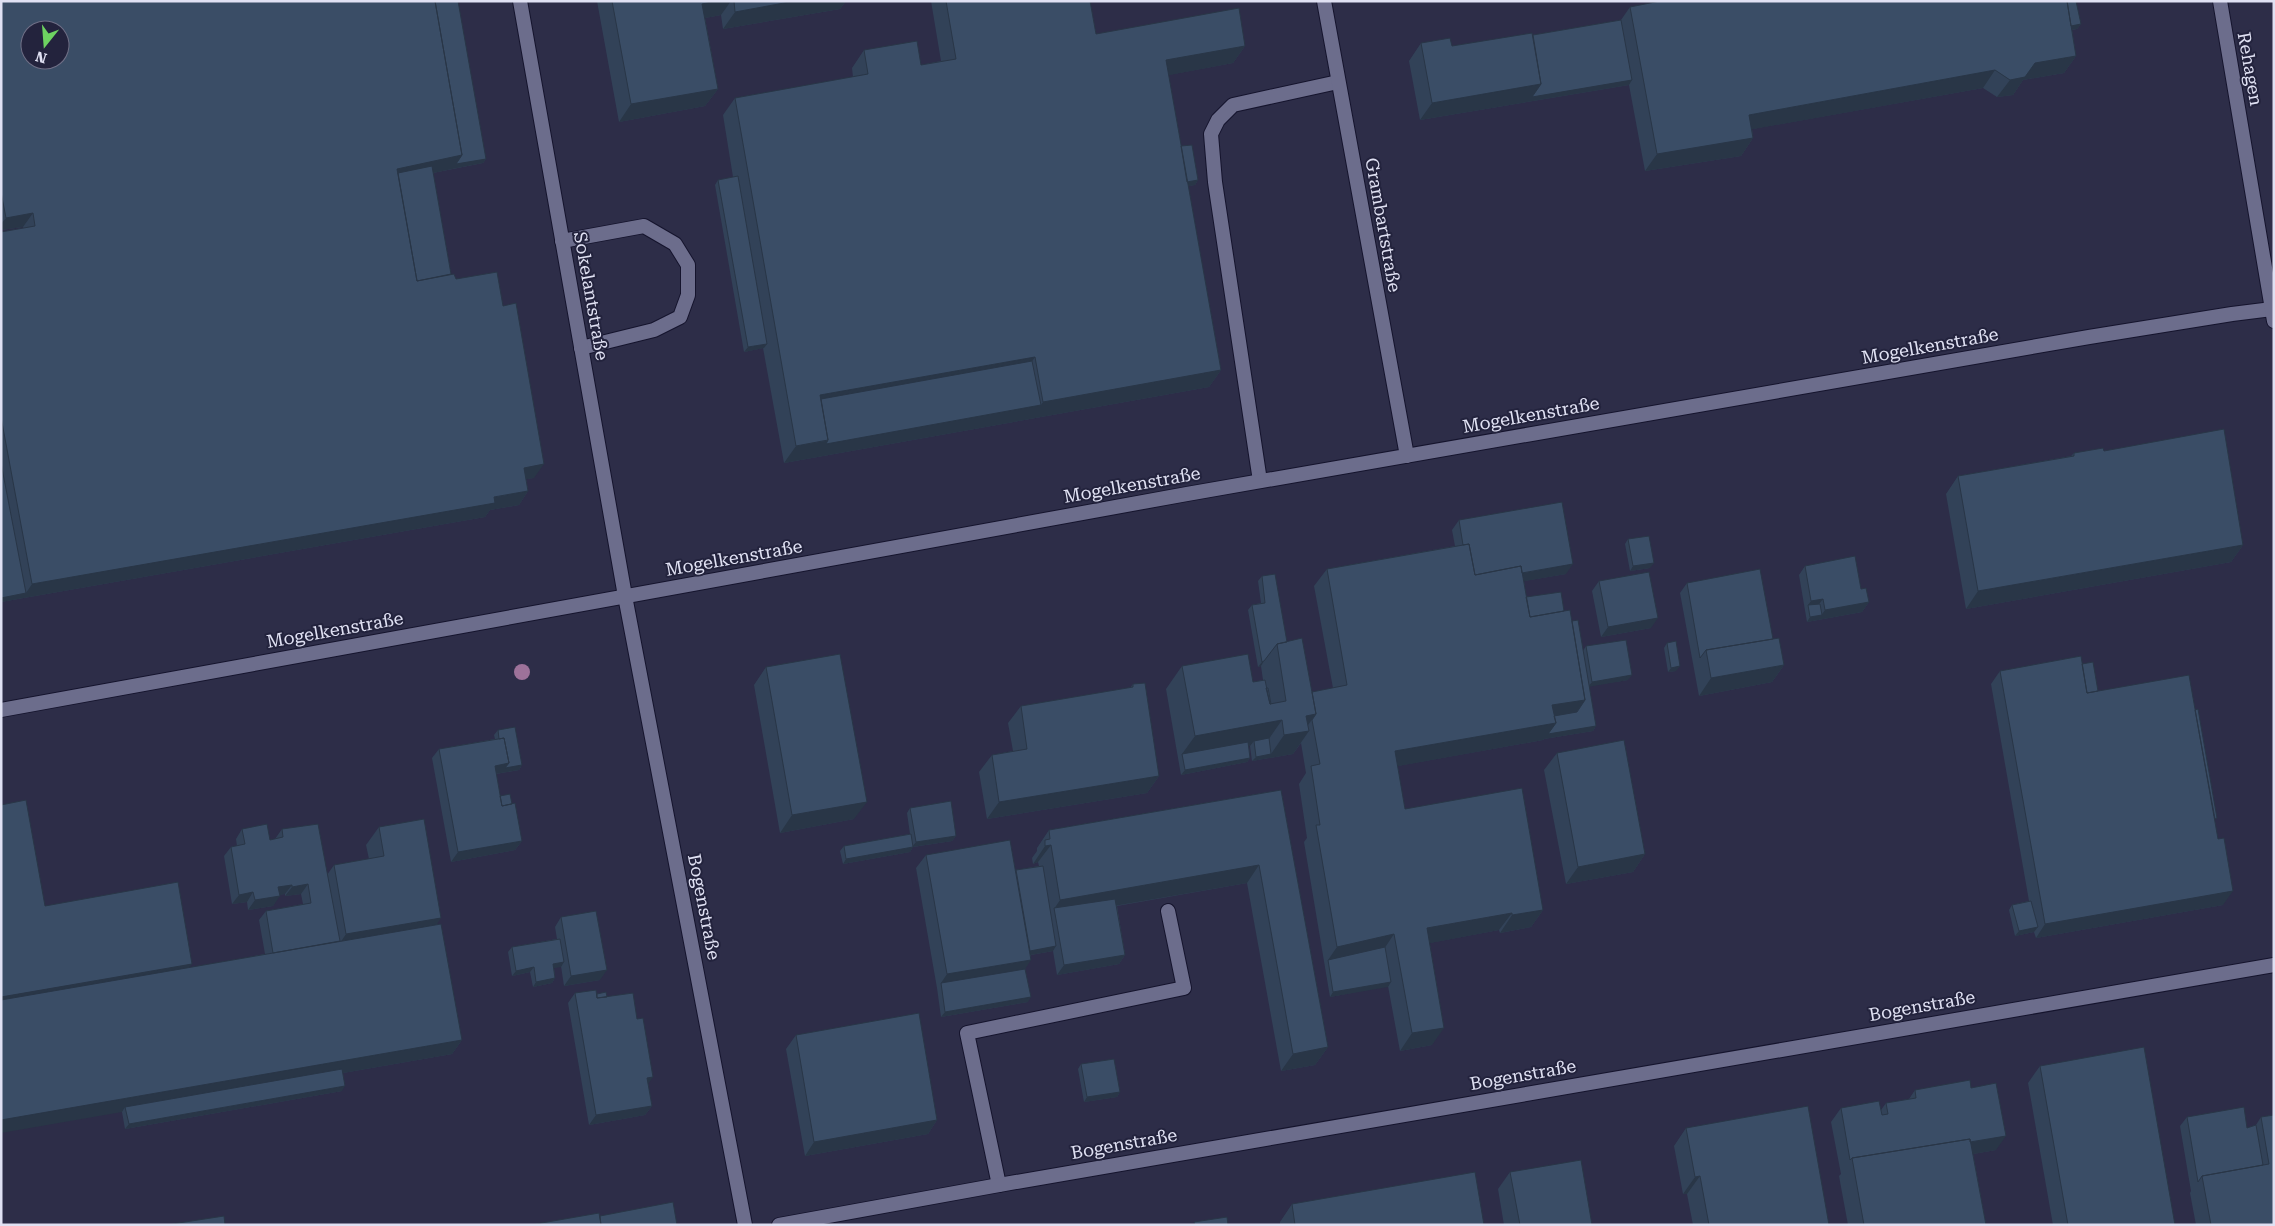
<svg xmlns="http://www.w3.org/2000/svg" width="2275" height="1226" viewBox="0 0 2275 1226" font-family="'Roboto Serif',serif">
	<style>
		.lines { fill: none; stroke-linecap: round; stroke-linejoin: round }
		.service-casing { stroke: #15142d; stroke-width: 16 }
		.minor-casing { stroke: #15142d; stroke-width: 16 }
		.tertiary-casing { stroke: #15142d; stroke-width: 16 }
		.service { stroke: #6c6d8c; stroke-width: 14 }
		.minor { stroke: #6c6d8c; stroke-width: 14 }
		.tertiary { stroke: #6c6d8c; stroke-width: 14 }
		.tree { fill: #9d729a }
		.wall { fill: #324258 }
		.shaded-wall { fill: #293647 }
		.building { fill: #3a4d66; stroke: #293647; fill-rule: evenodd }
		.labels { text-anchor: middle; stroke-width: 4; stroke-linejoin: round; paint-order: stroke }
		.street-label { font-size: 18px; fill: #e0e1f3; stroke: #23233d }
	</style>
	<rect width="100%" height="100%" fill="#2d2d48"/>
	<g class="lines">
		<g class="service-casing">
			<path id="service" d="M562 241 644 226 675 244 688 265V295L680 317 654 330 581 348
				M1260 481 1215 182 1211 134 1218 120 1233 105 1338 82
				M999 1185 967 1033 1184 988 1168 911"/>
		</g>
		<g class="minor-casing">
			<path id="minor" d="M520 1 625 596 745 1225
				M1324 1 1407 456
				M1 710 1187 494 2089 337 2232 314 2272 309
				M779 1225 999 1185 2274 965"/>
		</g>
		<g class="tertiary-casing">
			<path id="tertiary" d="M2220 1 2274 321"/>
		</g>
		<use href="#service" class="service"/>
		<use href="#minor" class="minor"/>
		<use href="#tertiary" class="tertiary"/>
	</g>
	<circle class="tree" cx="522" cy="672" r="8"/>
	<path class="wall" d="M1 1 486 159 483 163 433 173 451 274 456 279 534 478 526 479 528 491 519 505 490 510 485 517 1 602V232L23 228V227L1 230Z
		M597 1H846L840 9 723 29 721 15 705 18 718 89 705 106 619 122Z
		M931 1H1090L1096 34 1245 46 1233 63 1168 75 1181 146 1198 180 1195 185 1188 186 1221 370 1209 387 784 463 763 348 744 352 715 185 718 180 733 177 723 115 735 98 853 77 852 68 864 50 921 65 941 61Z
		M1630 7 2081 24 2077 29 2072 30 2076 56 2064 73 2023 80 2013 95 1997 97 1983 88 1752 129 1753 138 1741 156 1645 171 1629 85 1420 120 1409 61 1421 43 1452 46 1533 35 1621 20Z
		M2104 451 2243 545 2231 562 1966 609 1946 494 1958 476 2071 456 2074 453Z
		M1459 520 1566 574 1524 581 1526 597 1564 611 1572 621 1583 651 1586 646 1628 680 1589 686 1596 726 1593 731 1544 739 1543 740 1397 766 1405 809 1543 910 1531 927 1500 933 1499 930 1429 943 1432 1045 1400 1051 1388 986 1330 997 1304 842 1307 838 1299 784 1306 773 1301 743 1293 754 1252 761 1250 746H1249L1250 758 1247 762 1181 775 1166 689 1182 666 1253 682 1263 680 1261 666 1258 667 1248 610 1252 605 1261 603 1258 581 1262 576 1287 642 1312 692 1333 688 1314 586 1327 569 1455 546 1452 530Z
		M1628 539 1650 568 1630 571 1625 544Z
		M1805 566 1861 589 1869 602 1862 612 1807 622 1799 575Z
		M1599 581 1651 628 1601 637 1592 591Z
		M1687 583 1773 639 1784 665 1772 682 1699 696 1680 593Z
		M1667 643 1676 671 1668 672 1664 648Z
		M2082 664 2098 691 2215 821 2223 905 2036 938 2034 932 2015 936 2009 910 2012 905 2029 901 1991 684 2000 671Z
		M766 667 854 819 780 833 754 685Z
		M1133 684 1159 776 1147 793 987 819 979 772 992 755 1013 751 1008 723 1021 706 1130 688Z
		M498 730 522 765 519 770 496 774 500 796 512 804 522 841 515 850 451 862 432 758 439 749 495 739 494 735Z
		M1557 753 1645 854 1633 872 1566 884 1544 770Z
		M1281 790 1328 1047 1315 1065 1281 1071 1247 883 1117 906 1125 955 1119 964 1057 975 1053 951 1031 955 1025 969 1028 1002 941 1017 937 988 916 868 926 855 1016 870 1039 866 1038 862 1033 864 1032 858 1037 851V848L1049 830Z
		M910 808 956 836 952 841 913 847 910 852 843 864 840 851 844 846 910 834 907 813Z
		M379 827 437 925 462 1040 452 1054 343 1073 342 1091 125 1129 122 1112 45 906 189 968 265 954 259 920 266 911 303 904 301 894 285 896V894L279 895 273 906 248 910 247 902 232 904 224 856 231 847 237 846 236 839 242 829 270 840 275 839 282 829 327 875 334 865 369 859 366 845Z
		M561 917 600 980 564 986 561 966 554 968 555 978 552 983 533 987 530 972 512 976 508 952 512 947 557 939 555 927Z
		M575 993 597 994 607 997 648 1084 652 1106 645 1115 589 1125 568 1003Z
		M796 1035 937 1120 928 1134 805 1156 786 1049Z
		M1081 1064 1120 1092 1117 1097 1084 1102 1078 1069Z
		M2040 1066 2175 1225H2053L2028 1083Z
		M1971 1088 1996 1150 1973 1154 1986 1225H1848L1839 1176 1841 1174 1831 1122 1841 1108 1881 1110 1886 1103 1909 1099 1915 1090Z
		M2274 1115V1225H2196L2190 1193 2191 1191 2180 1126 2187 1117 2247 1128 2256 1125 2261 1117Z
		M1686 1128 1829 1225H1693L1687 1194H1683L1674 1146Z
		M1510 1172 1592 1225H1504L1498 1189Z
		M1292 1204 1484 1225H1280V1222Z"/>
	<path class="shaded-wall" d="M716 1H731L721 15 690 21 702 4Z
		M795 1H846L840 9 723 29 735 12Z
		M2081 24 2077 29 2057 32 2060 27Z
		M1245 46 1233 63 1154 78 1166 60Z
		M2076 56 2064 73 2023 80 2013 95 1997 97 2010 80 2035 63Z
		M1995 70 1983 88 1737 132 1749 115Z
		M1632 80 1629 85 1420 120 1432 103 1541 84Z
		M718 89 705 106 619 122 631 104Z
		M1753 138 1741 156 1645 171 1657 154Z
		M462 155 486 159 483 163 452 169 395 181 397 169Z
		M1198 180 1195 185 1173 189 1176 184Z
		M33 213 23 227 1 230V224L6 218Z
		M767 344 764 348 744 352 748 347Z
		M1035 357 1023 375 820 411V395Z
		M1221 370 1209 387 784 463 796 446 1041 405 1043 402Z
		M544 464 534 478 515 481 524 468Z
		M528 491 519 505 490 510 485 517 1 602V598L26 593 32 584Z
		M2243 545 2231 562 1966 609 1978 591Z
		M1654 563 1650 568 1630 571 1633 566Z
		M1573 564 1566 574 1462 592 1469 583Z
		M1823 599 1816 608 1808 605 1811 601Z
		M1869 602 1862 612 1818 620 1825 610Z
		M1822 615 1818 620 1807 622 1810 617Z
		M1658 618 1651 628 1601 637 1608 627Z
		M1264 661 1261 666 1258 667 1262 662Z
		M1784 665 1772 682 1699 696 1711 678Z
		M1680 666 1676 671 1668 672 1671 668Z
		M1632 675 1628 680 1588 687 1592 682Z
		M1585 700 1573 717 1544 718 1552 705Z
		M1316 714 1303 732 1309 731 1293 754 1252 761 1256 757 1271 754 1284 735 1306 716Z
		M1282 720 1266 743 1254 741 1250 746 1183 758 1182 754 1195 736Z
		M1556 723 1596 726 1593 731 1544 739 1543 740 1382 769 1395 751Z
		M1250 758 1247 762 1181 775 1185 770Z
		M509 763 522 765 519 770 488 775 495 766Z
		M1159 776 1147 793 987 819 999 802Z
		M867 802 854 819 780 833 792 815Z
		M956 836 952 841 912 847 916 842Z
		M522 841 515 850 451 862 458 852Z
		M1051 845 1038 862 1033 864 1045 846Z
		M913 847 910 852 843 864 846 859Z
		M1645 854 1633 872 1566 884 1578 867Z
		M1259 865 1247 883 1056 916 1054 909 1060 900Z
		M308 884 301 894 285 896 292 887Z
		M292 885 285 894 271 897 278 887Z
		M2233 891 2223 905 2036 938 2045 924Z
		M253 892 247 902 232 904 239 895Z
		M280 896 273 906 248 910 255 900Z
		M1543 910 1531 927 1500 933 1512 915Z
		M1512 913 1499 930 1415 946 1427 928Z
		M441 918 429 936 334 952 346 934Z
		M2038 927 2034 932 2015 936 2019 931Z
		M1394 934 1382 952 1328 960 1337 947Z
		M1056 946 1053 951 1019 957 1022 952Z
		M1125 955 1119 964 1057 975 1064 965Z
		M1031 960 1022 974 941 983 947 974Z
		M564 962 561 967 549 969 553 964Z
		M192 964 180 981 1 1012V997Z
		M534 967 530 972 512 976 516 971Z
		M607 970 600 980 564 986 571 976Z
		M555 978 552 983 533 987 536 982Z
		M1391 982 1388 987 1330 997 1333 992Z
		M1031 997 1028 1002 941 1017 945 1012Z
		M1444 1028 1432 1045 1400 1051 1412 1033Z
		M462 1040 452 1054 126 1111 125 1107 122 1112 1 1133V1120Z
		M1328 1047 1315 1065 1281 1071 1293 1054Z
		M653 1077 646 1087 647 1078Z
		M345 1086 342 1091 125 1129 129 1124Z
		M1120 1092 1117 1097 1084 1102 1087 1097Z
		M652 1106 645 1115 589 1125 596 1115Z
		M937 1120 928 1134 805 1156 814 1142Z
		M2006 1136 1996 1150 1882 1170 1892 1156Z
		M1700 1176 1687 1194H1683L1695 1177Z"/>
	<path class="building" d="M1 1H435L462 155 397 169 417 281 454 274 456 279 497 272 503 306 516 303 544 464 524 468 528 491 494 497 495 503 32 584 1 417V232L35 226 33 213 6 218 1 192ZM30 30H60V60H30Z
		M435 1H458L486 159 456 164 462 155Z
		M612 1H716L702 4 718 89 631 104Z
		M734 1H795L735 12Z
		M946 1H1090L1096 34 1239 8 1245 46 1166 60 1221 370 1043 402 1035 357 820 395 828 440 796 446 735 98 868 74 864 50 917 41 921 65 956 59Z
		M1660 1H2067L2076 56 2035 63 2025 77 2010 80 1995 70 1749 115 1753 138 1657 154 1630 7Z
		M2067 1H2076L2081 24 2071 26Z
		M1621 20 1632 80 1532 97 1541 84 1533 35Z
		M1532 33 1541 84 1432 103 1421 43 1450 38 1452 46Z
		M1192 145 1198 180 1187 182 1181 146Z
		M432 166 451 274 417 281 398 173Z
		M738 176 767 344 748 347 718 180Z
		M1032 361 1041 405 826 444 828 440 821 399Z
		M2224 429 2243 545 1978 591 1958 476 2074 456V453L2103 448 2104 451Z
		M1 463 26 593 1 598Z
		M1562 502 1573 564 1522 573 1521 566 1475 575 1469 544 1463 545 1459 520Z
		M1649 536 1654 563 1633 566 1628 539Z
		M1469 544 1475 575 1521 566 1530 617 1570 610 1585 700 1552 705 1556 723 1395 751 1405 809 1522 788 1543 910 1512 915V913L1427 928 1444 1028 1412 1033 1394 934 1337 947 1316 825H1320L1311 766 1320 764 1312 720 1316 714 1312 692 1347 685 1327 569Z
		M1855 556 1861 589 1866 588 1869 602 1825 610 1823 599 1811 601 1805 566Z
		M1760 569 1773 639 1706 650 1700 658 1687 583Z
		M1649 572 1658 618 1608 627 1599 581Z
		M1275 574 1287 642 1277 644 1264 661 1262 662 1252 605 1265 603 1262 576Z
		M1561 592 1564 611 1530 617 1526 597Z
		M1820 604 1822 615 1810 617 1808 605Z
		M1578 620 1596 726 1548 734 1556 723 1554 716 1577 712 1585 700 1572 621Z
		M1302 638 1316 714 1306 716 1309 731 1284 735 1282 720 1195 736 1182 666 1248 654 1253 682 1265 680 1270 704 1286 701 1277 644Z
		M1779 638 1784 665 1711 678 1706 650Z
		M1626 640 1632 675 1592 682 1586 646Z
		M1676 641 1680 666 1671 668 1667 643Z
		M840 654 867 802 792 815 766 667Z
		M2081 656 2087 693 2189 675 2218 839 2224 838 2233 891 2045 924 2000 671Z
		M2093 662 2098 691 2087 693 2082 664Z
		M1145 683 1159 776 999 802 992 755 1027 749 1021 706 1133 687V684Z
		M1266 688H1268L1271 704H1270Z
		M2198 709 2217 818 2215 819 2195 710Z
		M515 727 522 765 505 768 509 763 504 738 499 739 498 730Z
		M504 738 509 763 495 766 502 806 515 803 522 841 458 852 439 749Z
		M1269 738 1271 754 1256 757 1254 741Z
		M1624 740 1645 854 1578 867 1557 753Z
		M1248 742 1250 758 1185 770 1182 754Z
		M1281 790 1328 1047 1293 1054 1259 865 1060 900 1051 845 1045 846V840L1050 839 1049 830Z
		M510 794 512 804 502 806 500 796Z
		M26 800 45 906 178 882 192 964 1 997V805Z
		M951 801 956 836 916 842 910 808Z
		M424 819 441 918 346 934 334 865 384 856 379 827Z
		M267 824 270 840 283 837 282 829 318 824 340 941 273 953 266 911 311 903 308 884 292 887V885L278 887 280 896 255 900 253 892 239 895 231 847 245 844 242 829Z
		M911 834 913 847 846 859 844 846Z
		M1010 840 1031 960 947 974 926 855Z
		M1043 866 1056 946 1030 951 1016 870Z
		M1115 899 1125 955 1064 965 1054 908Z
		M2031 901 2038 927 2019 931 2012 905Z
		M596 911 607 970 571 976 561 917Z
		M441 924 462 1040 1 1120V1000Z
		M560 939 564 962 553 964 555 978 536 982 534 967 516 971 512 947Z
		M1385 947 1391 982 1333 992 1328 960Z
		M1025 969 1031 997 945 1012 941 983Z
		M596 990 597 998 633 993 637 1019 643 1018 653 1077 647 1078 652 1106 596 1115 575 993Z
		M606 992 607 997 597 998V994Z
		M919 1013 937 1120 814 1142 796 1035Z
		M2144 1047 2175 1225H2068L2040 1066Z
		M1114 1059 1120 1092 1087 1097 1081 1064Z
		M342 1069 345 1086 129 1124 125 1107Z
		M1970 1080 1971 1088 1996 1083 2006 1136 1970 1142V1139L1852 1158 1850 1160 1841 1108 1879 1101 1882 1115 1888 1114 1886 1103 1916 1098 1915 1090Z
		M1808 1106 1829 1225H1709L1700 1176 1695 1177 1686 1128Z
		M2244 1107 2247 1128 2256 1125 2263 1165 2202 1176 2198 1182 2187 1117Z
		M2274 1115V1225H2211L2202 1176 2269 1164 2261 1117Z
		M1970 1139 1986 1225H1864L1852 1158Z
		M1581 1160 1592 1225H1520L1510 1172Z
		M1475 1172 1484 1225H1295L1292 1204Z
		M673 1202 677 1225H601L600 1216Z
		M599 1213 601 1225H530Z
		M224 1216 225 1225H172V1224Z
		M1227 1217 1228 1225H1195L1194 1222Z"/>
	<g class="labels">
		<g class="street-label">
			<text transform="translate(2250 69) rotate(80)" y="6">Rehagen</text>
			<text transform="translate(1383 225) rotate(80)" y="6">Grambartstraße</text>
			<text transform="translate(591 296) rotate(80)" y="6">Sokelantstraße</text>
			<text transform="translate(1930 346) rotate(-10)" y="6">Mogelkenstraße</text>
			<text transform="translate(1531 415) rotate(-10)" y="6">Mogelkenstraße</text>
			<text transform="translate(1132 485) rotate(-10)" y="6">Mogelkenstraße</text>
			<text transform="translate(734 558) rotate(-10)" y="6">Mogelkenstraße</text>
			<text transform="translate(335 630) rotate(-10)" y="6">Mogelkenstraße</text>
			<text transform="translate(704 907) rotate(79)" y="6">Bogenstraße</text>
			<text transform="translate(1922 1006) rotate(-10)" y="6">Bogenstraße</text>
			<text transform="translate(1523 1075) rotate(-10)" y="6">Bogenstraße</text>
			<text transform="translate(1124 1144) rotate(-10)" y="6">Bogenstraße</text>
		</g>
	</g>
	<rect width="2275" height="1226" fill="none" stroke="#e0e1f3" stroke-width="5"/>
	<g transform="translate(45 45) rotate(197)"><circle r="24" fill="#23233d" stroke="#6f6f86"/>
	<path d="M0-4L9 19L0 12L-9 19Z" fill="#6dd361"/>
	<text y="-8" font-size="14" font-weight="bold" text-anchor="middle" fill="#e0e1f3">N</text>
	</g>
</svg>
